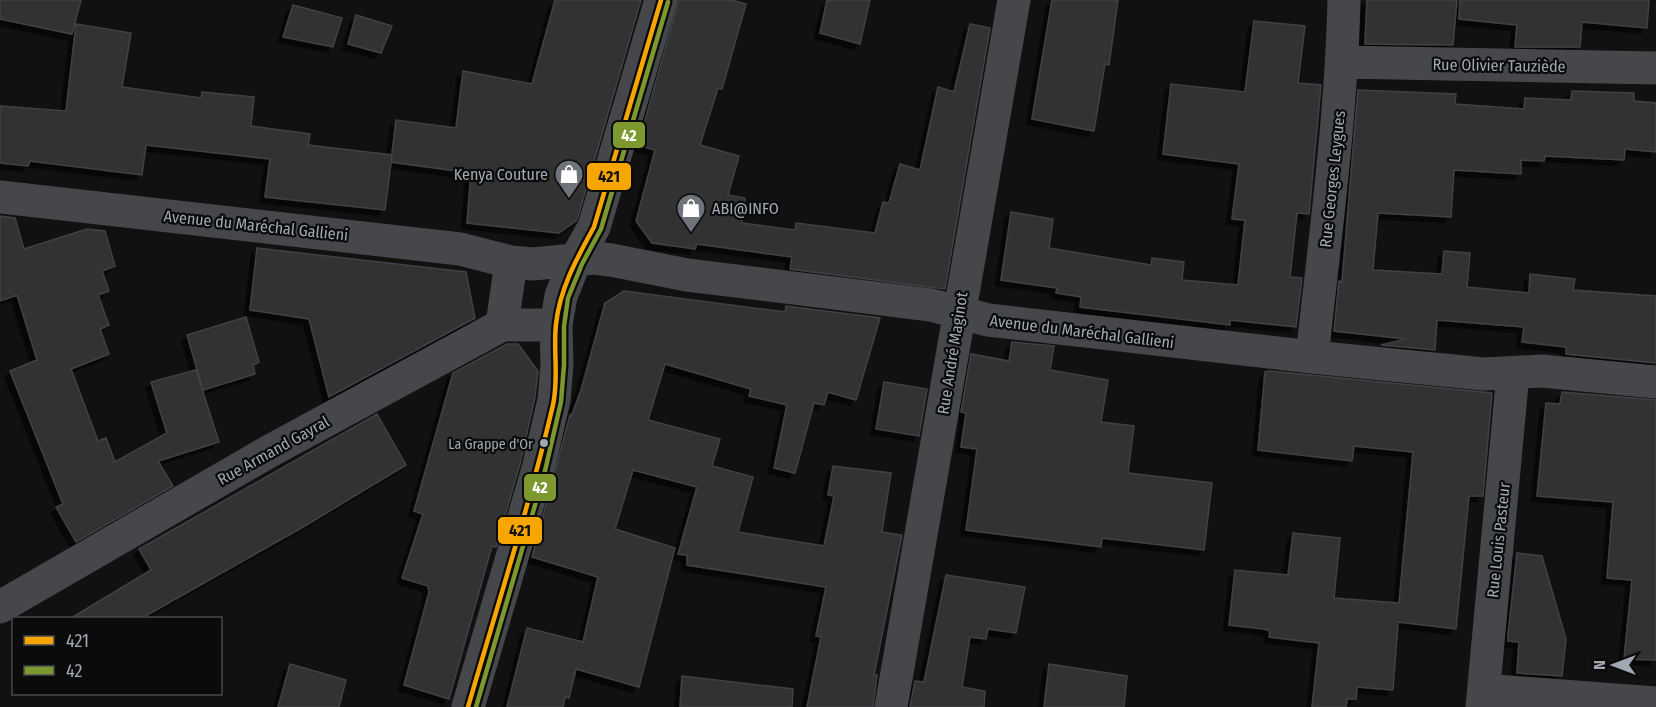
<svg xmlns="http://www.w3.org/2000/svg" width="1656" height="707" viewBox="0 0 1656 707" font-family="'Fira Sans Condensed',sans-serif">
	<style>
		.building { fill: #303032; stroke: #3f4245; stroke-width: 1.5; filter: url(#shadow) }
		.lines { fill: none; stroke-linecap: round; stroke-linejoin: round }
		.minor { stroke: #45474a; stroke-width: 33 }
		.bus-1-casing { stroke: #0b0b0c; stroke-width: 9 }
		.bus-2-casing { stroke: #0b0b0c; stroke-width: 9 }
		.bus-1 { stroke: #f7a600; stroke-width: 4.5 }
		.bus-2 { stroke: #7c982e; stroke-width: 4.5 }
		.bus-dot { fill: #a0a9b3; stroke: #0b0b0c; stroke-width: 2 }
		.labels { text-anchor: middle; stroke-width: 4.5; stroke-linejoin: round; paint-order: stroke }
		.bus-label { font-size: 14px; fill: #a0a9b3; stroke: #0b0b0c; text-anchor: end }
		.street-label { font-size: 16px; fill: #a0a9b3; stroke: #0b0b0c }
		.poi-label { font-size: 16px; fill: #a0a9b3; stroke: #0b0b0c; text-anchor: end }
		.line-badge { stroke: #0b0b0c; stroke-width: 2 }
		.badge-label { font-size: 16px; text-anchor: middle; font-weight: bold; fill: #fff }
		.pale-badge-label { font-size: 16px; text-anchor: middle; font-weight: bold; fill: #111 }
	</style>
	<defs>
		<filter id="shadow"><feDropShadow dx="-5.5" dy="5.5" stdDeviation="0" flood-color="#0009"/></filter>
	</defs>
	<rect width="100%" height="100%" fill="#111"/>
	<path class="building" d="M0 0H81L72 34 0 19Z
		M555 0H641L577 220 559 233 467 223 471 173 391 162 396 120 456 128 463 71 532 84Z
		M679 0H732L746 4 722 89 718 88 700 145 739 156 728 195 745 198 742 223 795 230 796 223 875 233 883 202 889 203 900 164 920 170 938 87 954 92 970 24 990 28 945 289 790 269 792 257 697 244 695 249 652 243 636 221 655 150 638 145Z
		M827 0H870L860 44 820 33Z
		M1052 0H1118L1109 65 1105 64 1094 131 1032 119Z
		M1367 0H1457L1453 45 1365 44Z
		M1460 0H1649L1647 28 1582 22 1580 47H1515L1517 25 1459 19Z
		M293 5 342 18 333 47 283 37Z
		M356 15 392 26 381 53 348 44Z
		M1254 21 1305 26 1298 83 1321 85 1309 214 1297 213 1290 277 1302 278 1296 327 1230 320V325L1080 307 1081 297 1056 293 1057 288 1001 280 1011 212 1053 219 1049 248 1151 265 1152 258 1184 262 1182 280 1238 285 1245 220 1232 219 1239 164 1163 154 1171 84 1245 92Z
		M76 24 131 33 122 87 201 98 202 92 254 97 251 126 310 134 308 145 392 155 385 210 265 197 270 159 146 145 142 175 30 161 28 166 0 163V106L66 111Z
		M1358 90 1456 94 1455 104 1524 109 1525 98 1571 100 1572 91 1634 93V101L1656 103V152L1625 149 1624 160 1545 156 1544 161 1521 160V174L1454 170 1451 217 1378 213 1373 270 1442 274 1444 251 1470 253 1467 287 1529 293 1530 274 1575 279 1573 290 1656 296V363L1566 354V347L1522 342 1524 327 1437 320 1435 350 1381 345 1406 339 1334 331 1339 281 1342 282Z
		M0 216 15 218 24 249 87 229 105 231 115 266 102 271 109 291 98 295 109 325 100 329 109 354 71 369 98 441 106 438 115 462 167 433 151 382 196 370 219 442 158 461 173 486 76 542 56 507 63 504 10 371 37 360 17 295 0 301Z
		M257 248 466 272 475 318 329 397 309 319 250 310Z
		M624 291 785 312 786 306 880 318 856 400 828 392 824 405 814 403 795 473 774 468 787 405 749 396 751 389 665 364 648 420 720 439 712 466 753 477 738 532 824 546 834 496 828 495 833 466 891 473 882 532 902 535 874 675H877L873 707H807L821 637 816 636 826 587 687 565V555L678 554 697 487 633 470 615 529 675 548 639 687 576 669 569 698 565 697 563 707H507L527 628 583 642 598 577 532 557 570 415 571 417 581 390 605 303Z
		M246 317 259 362 253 365 255 374 203 390 187 335Z
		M1012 342 1054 346 1050 370 1108 380 1101 422 1134 426 1128 473 1212 483 1204 550 1102 538 1101 547 966 530 977 449 961 447 966 413 961 412 971 354 1009 361Z
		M507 344H518L538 371 535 397 520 464 496 547 492 546 449 699 404 685 429 592 428 586 402 578 423 514 414 511 453 373Z
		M1270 371 1492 393 1483 496H1469L1456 629 1398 622 1393 690 1357 687 1356 699H1347L1346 707H1312L1319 643 1269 637 1270 631 1264 629 1229 625 1235 570 1288 575 1293 533 1340 538 1334 598 1399 603 1413 452 1354 446 1352 461 1258 450 1265 372Z
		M884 382 927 389 919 436 876 429Z
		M1562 392 1656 400V660L1624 659 1632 580 1607 578 1613 502 1537 496 1546 403 1560 404Z
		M377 414 406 465 303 527 142 618H71L151 570 139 549Z
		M1517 553 1542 556 1566 639 1562 676 1517 673 1519 642 1508 641V635Z
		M946 575 1025 587 1016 633 988 629 986 639 970 637 962 687 985 691 984 707H910L915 681 924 682Z
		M290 664 346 680 339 707H278Z
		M1049 664 1127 676 1124 707H1044Z
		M682 676 793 689 792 707H680Z"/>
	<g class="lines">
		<path class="minor" d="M1343 62 1656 68
			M0 197 460 249 511 262 533 264 594 258 611 260 687 275 931 305 988 320 1312 357 1484 374 1542 371 1656 382
			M502 325 511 262
			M1312 357C1325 238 1341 120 1344 0
			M0 607 268 452 502 325H556
			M1484 690 1656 703
			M468 707 538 469 554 400 557 365 556 325 561 296 575 261 594 227 661 0
			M891 707 1014 0
			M1482 707 1513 373"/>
		<g class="bus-1-casing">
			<path id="bus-1" d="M468 707C497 607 529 507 553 405 559 378 553 351 556 324 560 288 577 258 594 227L661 0"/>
		</g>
		<g class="bus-2-casing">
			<path id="bus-2" d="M476 707 545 471 561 402 564 365V326L568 298 582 264 601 229 668 2"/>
		</g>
		<use href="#bus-1" class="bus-1"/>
		<use href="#bus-2" class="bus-2"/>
	</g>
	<defs>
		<g id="shop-pin" transform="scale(1.5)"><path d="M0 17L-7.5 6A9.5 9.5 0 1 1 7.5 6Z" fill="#6e747a" stroke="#0b0b0c"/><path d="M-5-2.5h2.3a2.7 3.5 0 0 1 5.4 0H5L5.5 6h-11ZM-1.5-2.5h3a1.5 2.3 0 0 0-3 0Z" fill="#fff"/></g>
	</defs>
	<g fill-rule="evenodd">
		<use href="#shop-pin" x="569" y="174"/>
		<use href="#shop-pin" x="691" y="208"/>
	</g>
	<circle class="bus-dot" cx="544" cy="443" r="5"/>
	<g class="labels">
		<g class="bus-label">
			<text x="533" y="449">La Grappe d'Or</text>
		</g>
		<g class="street-label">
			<text transform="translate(1499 65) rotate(1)" y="6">Rue Olivier Tauziède</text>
			<text transform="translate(1332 179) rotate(-84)" y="6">Rue Georges Leygues</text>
			<text transform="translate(256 225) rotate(6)" y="6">Avenue du Maréchal Gallieni</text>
			<text transform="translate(1082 331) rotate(7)" y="6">Avenue du Maréchal Gallieni</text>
			<text transform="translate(952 353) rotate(-81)" y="6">Rue André Maginot</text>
			<text transform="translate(273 450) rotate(-29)" y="6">Rue Armand Gayral</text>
			<text transform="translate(1498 540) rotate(-84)" y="6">Rue Louis Pasteur</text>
		</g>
		<g class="poi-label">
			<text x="548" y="180">Kenya Couture</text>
			<text x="712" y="214" text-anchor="start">ABI@INFO</text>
		</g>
	</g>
	<g class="line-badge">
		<rect x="612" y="121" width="34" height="28" rx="6" fill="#7c982e"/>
		<rect x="586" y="162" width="46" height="29" rx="6" fill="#f7a600"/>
		<rect x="523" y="473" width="34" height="29" rx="6" fill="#7c982e"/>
		<rect x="497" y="516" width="46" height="29" rx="6" fill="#f7a600"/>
	</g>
	<g class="badge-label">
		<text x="629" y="141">42</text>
		<text x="540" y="493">42</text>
	</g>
	<g class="pale-badge-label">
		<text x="609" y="182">421</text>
		<text x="520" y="536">421</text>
	</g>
	<rect x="12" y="617" width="210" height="78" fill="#0b0b0c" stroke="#474a4f" stroke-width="1.5"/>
	<rect x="24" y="636" width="30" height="9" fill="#f7a600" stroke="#474a4f" stroke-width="1.5"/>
	<text x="66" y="647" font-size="18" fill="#a0a9b3">421</text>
	<rect x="24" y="666" width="30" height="9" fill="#7c982e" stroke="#474a4f" stroke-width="1.5"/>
	<text x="66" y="677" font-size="18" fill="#a0a9b3">42</text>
	<g transform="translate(1614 665) rotate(270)" stroke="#0b0b0c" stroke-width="4.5" paint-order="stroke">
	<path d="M0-4.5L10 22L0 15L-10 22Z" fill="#a0a9b3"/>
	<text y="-9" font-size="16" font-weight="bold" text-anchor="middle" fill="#a0a9b3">N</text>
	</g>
</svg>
